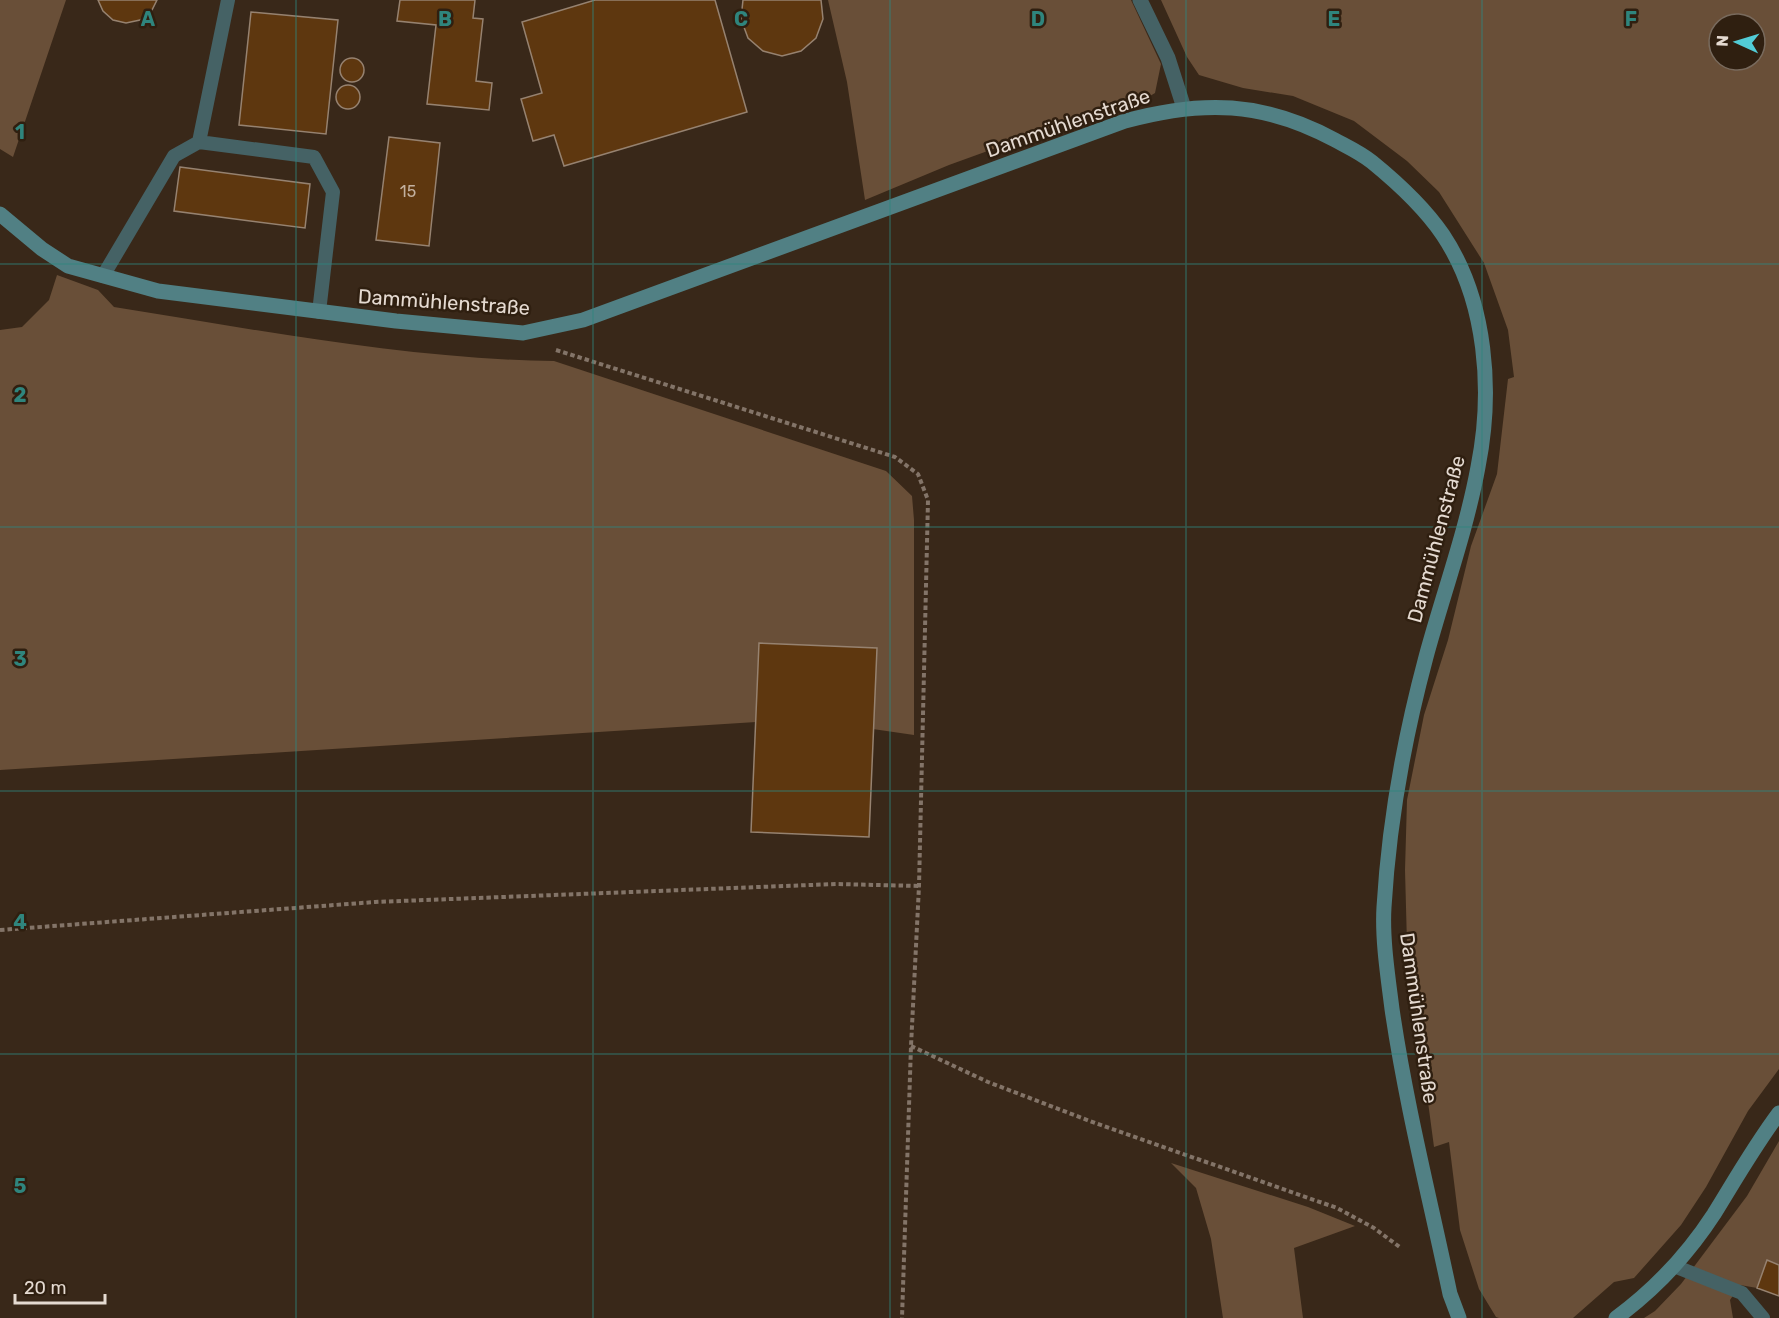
<svg xmlns="http://www.w3.org/2000/svg" width="1779" height="1318" viewBox="0 0 1779 1318" font-family="Rubik,sans-serif">
	<style>
		.green { fill: #694f38; fill-rule: evenodd }
		.building { fill: #5e370f; stroke: #968270; stroke-width: 1.5 }
		.lines { fill: none; stroke-linecap: round; stroke-linejoin: round }
		.path { stroke: #837468; stroke-width: 4; stroke-dasharray: 4.5 3; stroke-linecap: butt }
		.lane { stroke: #456265; stroke-width: 14 }
		.street { stroke: #456265; stroke-width: 15 }
		.secondary { stroke: #518084; stroke-width: 15 }
		.grid { fill: none; stroke: #2f857d; stroke-width: 1.5; stroke-opacity: 0.55 }
		.labels { text-anchor: middle; stroke-width: 5; stroke-linejoin: round; paint-order: stroke }
		.number-label { font-size: 16px; fill: #c3b1a0 }
		.street-label { font-size: 20px; fill: #e5dad1; stroke: #2f1f10 }
		.grid-label { font-size: 20px; text-anchor: middle; font-weight: bold; fill: #2f857d; stroke: #2f1f10; stroke-width: 5; stroke-linejoin: round; paint-order: stroke }
	</style>
	<rect width="100%" height="100%" fill="#392819"/>
	<path class="green" d="M0 0H66L13 157 0 149Z
		M828 0H1131L1161 64 1155 93 1130 108 1084 116 949 165 865 200 847 82Z
		M1161 0H1779V1069L1748 1111 1706 1187 1681 1225 1634 1278 1614 1282 1573 1318H1499L1496 1317 1479 1289 1460 1230 1449 1142 1434 1147 1407 944 1405 870 1407 800 1424 715 1448 640 1471 546 1497 474 1508 379 1514 377 1508 330 1484 263 1439 192 1407 161 1354 121 1293 96 1243 88 1199 75 1187 57ZM1719 24H1755V60H1719Z
		M57 275 98 290 114 307C260 330 406 359 554 361L886 471 912 496 914 520V735L804 719 0 770V330L22 327 49 300Z
		M1779 1141V1265L1767 1261 1757 1288 1740 1285 1730 1300 1733 1318H1644L1655 1311 1681 1284 1747 1196Z
		M1171 1163 1308 1207 1355 1226 1294 1248 1303 1318H1223L1211 1239 1196 1188Z"/>
	<path class="building" d="M98 0H157L151 12 140 20 126 23 113 20 103 11Z
		M400 0H475L473 18 483 19 476 81 492 83 489 110 427 104 436 25 397 21Z
		M595 0H715L747 112 564 166 554 135 533 141 521 99 542 93 522 22Z
		M743 0H821L823 19 816 38 801 51 782 56 763 51 748 38 741 19Z
		M251 12 338 20 326 134 239 125Z
		M340 70a12 12 0 1 1 24 0a12 12 0 1 1-24 0Z
		M336 97a12 12 0 1 1 24 0a12 12 0 1 1-24 0Z
		M389 137 440 143 429 246 376 240Z
		M180 167 310 184 305 228 174 211Z
		M759 643 877 648 869 837 751 832Z
		M1767 1260 1779 1265V1296L1757 1288Z"/>
	<g class="lines">
		<path class="path" d="M556 350 895 457 918 474 928 500 919 886 911 1046 902 1318
			M0 930 375 902 836 884 919 886
			M911 1046 988 1082 1095 1123 1337 1208 1374 1228 1401 1248"/>
		<path class="lane" d="M199 142 314 157 333 192 319 312
			M103 276 174 156 199 142 228 0
			M1674 1266 1742 1293 1763 1318"/>
		<path class="street" d="M1140 0 1168 58 1184 108"/>
		<path class="secondary" d="M0 214 42 249 68 266 158 291 396 321 523 333 583 320 1125 121C1202 100 1263 101 1335 140 1348 147 1361 153 1372 162 1399 184 1424 207 1443 235 1487 301 1493 392 1478 467 1466 532 1443 594 1426 657 1404 739 1389 822 1384 907 1382 939 1388 977 1392 1009 1406 1105 1430 1199 1450 1294L1459 1318
			M1616 1318C1654 1290 1688 1254 1714 1214 1735 1180 1755 1145 1779 1113"/>
	</g>
	<path class="grid" d="M296 0V1318M593 0V1318M890 0V1318M1186 0V1318M1482 0V1318M0 264H1779M0 527H1779M0 791H1779M0 1054H1779"/>
	<g class="labels">
		<g class="number-label">
			<text x="408" y="197">15</text>
		</g>
		<g class="street-label">
			<text transform="translate(1068 123) rotate(-19)" y="7">Dammühlenstraße</text>
			<text transform="translate(444 302) rotate(4)" y="7">Dammühlenstraße</text>
			<text transform="translate(1436 539) rotate(-75)" y="7">Dammühlenstraße</text>
			<text transform="translate(1419 1018) rotate(82)" y="7">Dammühlenstraße</text>
		</g>
	</g>
	<g class="grid-label">
		<text x="148" y="26">A</text>
		<text x="445" y="26">B</text>
		<text x="741" y="26">C</text>
		<text x="1038" y="26">D</text>
		<text x="1334" y="26">E</text>
		<text x="1631" y="26">F</text>
		<text x="20" y="139">1</text>
		<text x="20" y="402">2</text>
		<text x="20" y="666">3</text>
		<text x="20" y="929">4</text>
		<text x="20" y="1193">5</text>
	</g>
	<g transform="translate(1737 42) rotate(274)"><circle r="28" fill="#2f1f10" stroke="#786a5d" stroke-width="1.5"/>
	<path d="M0-4.5L10 22L0 15L-10 22Z" fill="#52ccd6"/>
	<text y="-9" font-size="16" font-weight="bold" text-anchor="middle" fill="#e5dad1">N</text>
	</g>
	<path d="M15 1294v9h90v-9" fill="none" stroke="#e5dad1" stroke-width="3"/>
	<text x="24" y="1294" font-size="18" fill="#e5dad1" stroke="#2f1f10" stroke-width="4.5" paint-order="stroke">20 m</text>
</svg>
